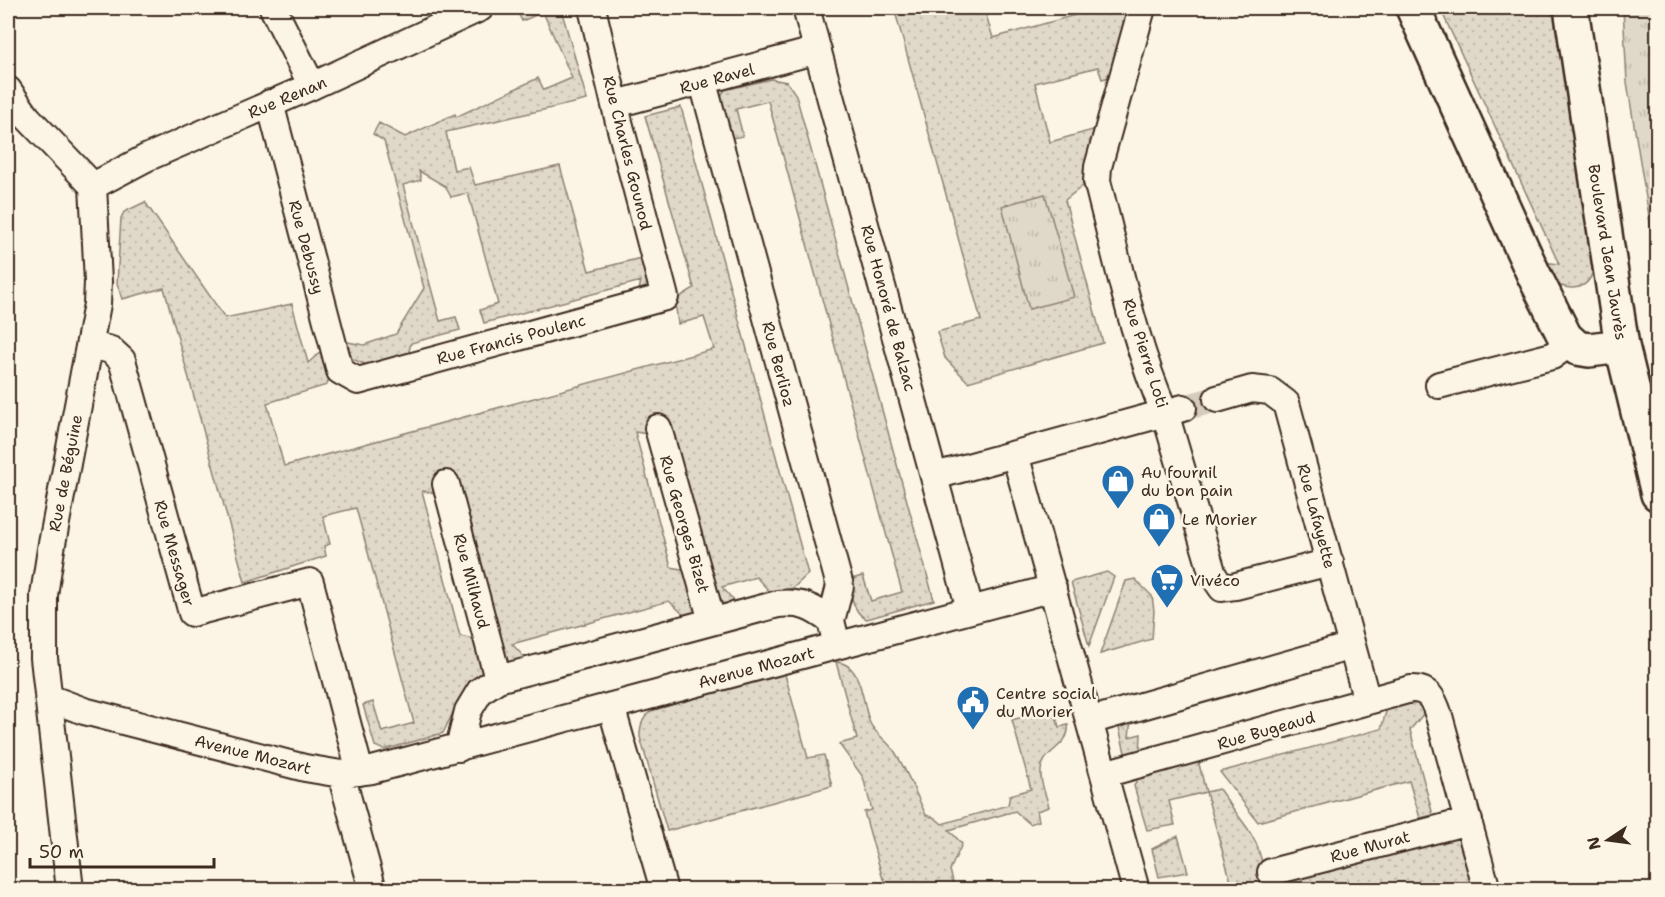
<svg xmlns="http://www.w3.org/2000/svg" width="1665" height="897" viewBox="0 0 1665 897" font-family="'Shantell Sans',sans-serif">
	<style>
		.grass { fill: url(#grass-dots); stroke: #8e8173; stroke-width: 1.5 }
		.park { fill: url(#park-tufts); stroke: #8e8173; stroke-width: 1.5 }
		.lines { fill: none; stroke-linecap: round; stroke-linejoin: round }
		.minor-tunnel { stroke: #d5ccbd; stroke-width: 26; stroke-dasharray: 26 13; stroke-linecap: butt }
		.minor-casing { stroke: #3b2a1e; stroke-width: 30 }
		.primary-casing { stroke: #3b2a1e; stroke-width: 38 }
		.minor { stroke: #fcf5e5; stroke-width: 26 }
		.primary { stroke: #fcf5e5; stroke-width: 33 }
		.labels { text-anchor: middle; stroke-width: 5; stroke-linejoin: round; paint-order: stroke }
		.street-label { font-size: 16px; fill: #3b2a1e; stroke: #fcf5e5 }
		.poi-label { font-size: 16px; fill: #3b2a1e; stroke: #fcf5e5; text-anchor: start }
	</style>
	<defs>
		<pattern id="grass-dots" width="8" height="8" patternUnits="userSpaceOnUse" patternTransform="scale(1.5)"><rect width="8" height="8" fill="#e0d8c8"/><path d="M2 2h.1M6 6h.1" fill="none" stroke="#c1baab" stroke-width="1.8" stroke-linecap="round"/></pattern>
		<pattern id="park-tufts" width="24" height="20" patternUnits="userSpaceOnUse" patternTransform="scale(1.5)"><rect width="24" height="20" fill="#e0d8c8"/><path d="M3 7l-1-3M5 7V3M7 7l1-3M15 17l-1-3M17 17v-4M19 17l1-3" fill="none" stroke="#c1baab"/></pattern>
	</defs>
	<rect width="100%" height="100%" fill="#fcf5e5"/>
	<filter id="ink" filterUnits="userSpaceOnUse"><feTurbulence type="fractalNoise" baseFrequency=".0167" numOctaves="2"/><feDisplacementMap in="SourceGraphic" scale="12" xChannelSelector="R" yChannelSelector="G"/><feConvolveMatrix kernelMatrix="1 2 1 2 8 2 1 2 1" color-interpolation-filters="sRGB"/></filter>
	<g filter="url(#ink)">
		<path class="grass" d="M530 8H564L561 9 587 100 446 132 454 170 469 167 475 185 560 166 589 271 649 256 656 281 646 296 637 299 641 281 484 323 480 310 498 304 468 193 451 197 445 186 419 171 421 180 403 185 440 321 456 317 460 330 411 343 406 363 379 371 344 355 342 341 364 345 396 334 424 288 384 141 373 134 379 123 405 137 455 114 456 117 538 78 544 90 572 78 543 12 522 21 518 13Z
			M894 8H984L993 38 1100 8H1128L1110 77 1102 79 1098 67 1035 83 1050 142 1096 129 1085 166 1089 181 1065 200 1103 343 968 382 945 358 937 332 981 320Z
			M1440 8H1557L1594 267C1589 293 1568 291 1549 281L1542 262 1559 264Z
			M771 79 787 82 796 95 934 600 867 619C853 614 851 593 847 580L863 576 871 601 902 592 768 101 736 109 743 136 732 138 722 100V94L725 90Z
			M681 107 808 574 793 588 771 593 756 577 722 587 736 603 721 607 653 435 635 432 671 567 691 571 698 609 695 614 686 617 669 601 512 644 527 660 510 665 507 663 443 494 422 491 460 636 483 641 487 671C466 678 453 714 443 733L384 750 375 746 363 705 373 702 382 732 414 723 356 508 323 516 330 544 324 546 326 556 245 582 164 288 122 299 117 283 121 218 124 212 145 202 225 318 292 304 308 363 324 349 330 373 327 385 267 403 284 466 714 349 704 317 678 324 675 300 694 288 645 116Z
			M1107 572 1114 577 1089 646 1071 582Z
			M1135 579 1152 596 1154 611 1152 639 1100 654 1126 581Z
			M836 662C863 663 862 704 870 723 875 734 888 741 895 752 907 771 916 794 926 815L935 818 942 824 1008 805 1010 795 1031 789 1012 720 1054 708 1059 727 1068 725C1071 748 1039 750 1041 775 1041 786 1047 797 1049 807L1037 811 1039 821 1030 824 1015 811 949 830 962 844 950 870 955 889H891L882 876 864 812 872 810 863 777 839 744 857 739Z
			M784 671 808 758 824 755 832 786 667 831 640 737C640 726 642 718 651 711Z
			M1407 700 1419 703 1425 712 1410 730 1433 815 1420 818 1409 781 1258 822 1220 772 1381 729 1388 705Z
			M1131 719 1129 737 1141 734 1140 754 1126 757 1118 723Z
			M1198 760 1206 792 1219 789 1248 829 1257 845 1270 889H1233L1206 792 1169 801 1175 825 1147 830 1134 786 1138 777Z
			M1459 830 1475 889H1282L1279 879Z
			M1178 836 1188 872 1159 877 1152 849Z"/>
		<path class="park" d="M1623 8H1657V265L1627 82Z
			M1045 194 1074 297 1029 309 1002 206Z"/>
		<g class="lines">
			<path class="minor-tunnel" d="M1183 408 1217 399"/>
			<g class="minor-casing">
				<path id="minor" d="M273 8 312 86
					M806 8 970 609
					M1142 8 1098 167 1097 181C1117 257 1133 341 1165 413L1213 575 1222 588 1236 586 1330 562
					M703 83 840 586 831 621 837 645
					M8 90 27 117 93 186 98 282 97 304 51 549 44 595V658L70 890
					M270 103 340 371 358 381 665 297 619 122 592 8
					M616 104 818 50
					M93 186 146 158 312 86 480 8
					M90 345 111 350 122 360 192 613 310 582 360 772
					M1439 385 1552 356 1570 343
					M1217 399 1252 389 1270 391 1286 403 1367 701
					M658 428 712 621
					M1015 454 1136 890
					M935 476 1183 408
					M446 484 498 679
					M49 698 84 711 305 768 341 774 372 770 1053 588
					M611 706 664 890
					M1089 721 1352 646
					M459 748 468 711 480 691 498 679 778 604C802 602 812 607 831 621
					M341 774 373 890
					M1104 774 1411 689C1429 688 1434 700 1439 716L1487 890
					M1271 872 1469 821"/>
			</g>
			<g class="primary-casing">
				<path id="primary" d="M1413 8 1534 275 1565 337 1577 348 1589 350 1622 346
					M1571 8 1622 346 1658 494"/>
			</g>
			<use href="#minor" class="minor"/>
			<use href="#primary" class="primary"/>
		</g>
	</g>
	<defs>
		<g id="shop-pin" transform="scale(1.725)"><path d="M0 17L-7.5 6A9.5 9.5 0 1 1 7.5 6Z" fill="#1f6fb2" stroke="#fcf5e5"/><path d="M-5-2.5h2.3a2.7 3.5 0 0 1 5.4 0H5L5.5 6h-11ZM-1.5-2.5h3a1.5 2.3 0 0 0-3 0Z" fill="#fff"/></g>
		<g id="supermarket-pin" transform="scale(1.725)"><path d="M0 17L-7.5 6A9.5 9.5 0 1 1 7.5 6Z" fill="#1f6fb2" stroke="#fcf5e5"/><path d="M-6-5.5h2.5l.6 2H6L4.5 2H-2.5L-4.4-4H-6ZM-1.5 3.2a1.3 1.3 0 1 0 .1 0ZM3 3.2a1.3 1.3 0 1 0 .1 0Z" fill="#fff"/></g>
		<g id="civic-pin" transform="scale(1.725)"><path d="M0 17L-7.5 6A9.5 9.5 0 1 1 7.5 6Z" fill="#1f6fb2" stroke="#fcf5e5"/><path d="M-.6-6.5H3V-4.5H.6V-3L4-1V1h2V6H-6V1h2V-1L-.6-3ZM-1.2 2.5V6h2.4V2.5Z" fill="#fff"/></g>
	</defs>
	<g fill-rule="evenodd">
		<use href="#shop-pin" x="1118" y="481"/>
		<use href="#shop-pin" x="1159" y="519"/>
		<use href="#supermarket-pin" x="1167" y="580"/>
		<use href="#civic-pin" x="973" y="702"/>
	</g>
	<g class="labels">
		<g class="street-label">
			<text transform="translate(717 78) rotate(-15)" y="6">Rue Ravel</text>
			<text transform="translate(287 97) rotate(-23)" y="6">Rue Renan</text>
			<text transform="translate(628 153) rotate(76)" y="6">Rue Charles Gounod</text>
			<text transform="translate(307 247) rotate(75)" y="6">Rue Debussy</text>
			<text transform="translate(1608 252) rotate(81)" y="6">Boulevard Jean Jaurès</text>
			<text transform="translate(889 308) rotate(75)" y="6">Rue Honoré de Balzac</text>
			<text transform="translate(511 339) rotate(-15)" y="6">Rue Francis Poulenc</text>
			<text transform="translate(1146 353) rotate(72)" y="6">Rue Pierre Loti</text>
			<text transform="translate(779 364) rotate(75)" y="6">Rue Berlioz</text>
			<text transform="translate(65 473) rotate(-79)" y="6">Rue de Béguine</text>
			<text transform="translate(1317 516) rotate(75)" y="6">Rue Lafayette</text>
			<text transform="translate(685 524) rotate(74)" y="6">Rue Georges Bizet</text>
			<text transform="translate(175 553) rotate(74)" y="6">Rue Messager</text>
			<text transform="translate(472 581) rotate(75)" y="6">Rue Milhaud</text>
			<text transform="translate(756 667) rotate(-15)" y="6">Avenue Mozart</text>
			<text transform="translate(1266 730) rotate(-16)" y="6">Rue Bugeaud</text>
			<text transform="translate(253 754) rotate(14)" y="6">Avenue Mozart</text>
			<text transform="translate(1370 846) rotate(-15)" y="6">Rue Murat</text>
		</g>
		<g class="poi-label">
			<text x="1141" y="478">Au fournil<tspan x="1141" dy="18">du bon pain</tspan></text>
			<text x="1182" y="525">Le Morier</text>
			<text x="1190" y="586">Vivéco</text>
			<text x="996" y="699">Centre social<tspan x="996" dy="18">du Morier</tspan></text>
		</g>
	</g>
	<rect width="1665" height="897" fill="none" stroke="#fcf5e5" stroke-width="30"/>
	<rect x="15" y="15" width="1635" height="867" fill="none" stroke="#3b2a1e" stroke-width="2" filter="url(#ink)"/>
	<g transform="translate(1608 840) rotate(257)" stroke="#fcf5e5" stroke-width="4.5" paint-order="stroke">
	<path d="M0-4.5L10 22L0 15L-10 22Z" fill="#3b2a1e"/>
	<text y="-9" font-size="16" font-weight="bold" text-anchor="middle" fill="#3b2a1e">N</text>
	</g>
	<path d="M30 858v9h184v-9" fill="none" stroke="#3b2a1e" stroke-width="3"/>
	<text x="39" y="858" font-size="18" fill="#3b2a1e" stroke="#fcf5e5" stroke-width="4.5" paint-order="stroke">50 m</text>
</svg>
